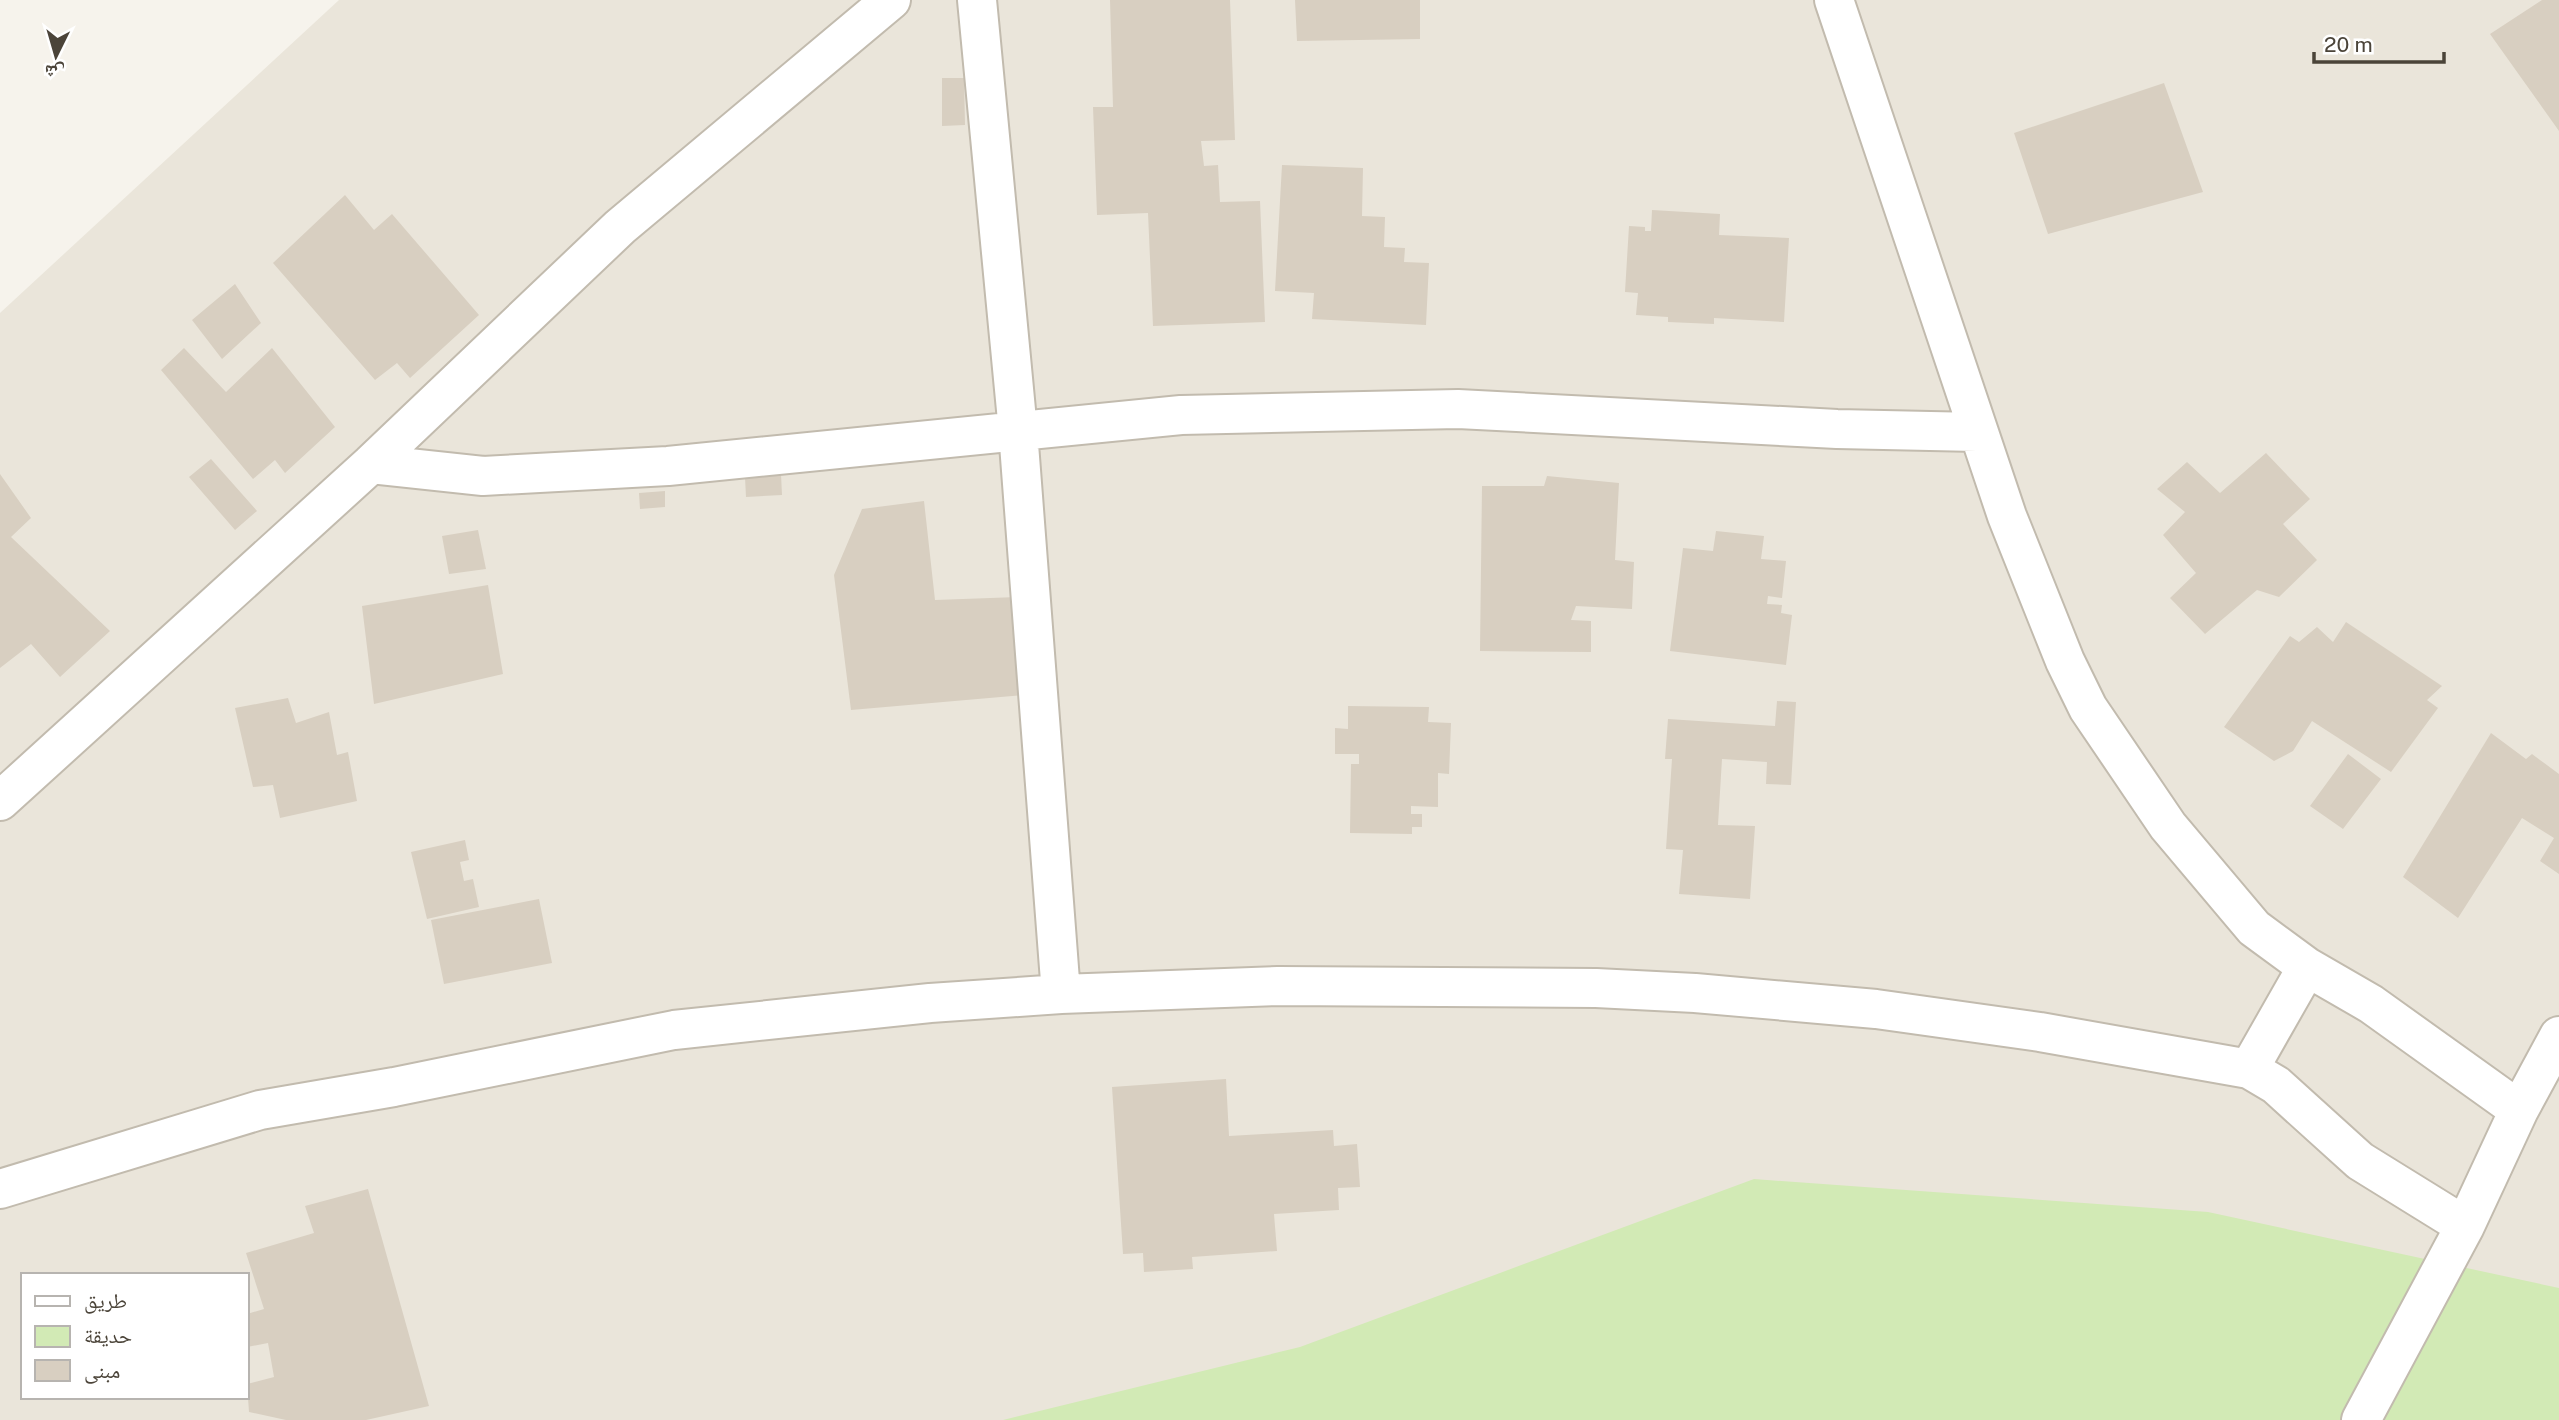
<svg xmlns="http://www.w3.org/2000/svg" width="2559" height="1420" viewBox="0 0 2559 1420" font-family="'Public Sans','Noto Naskh Arabic',sans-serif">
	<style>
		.residential { fill: #eae5da; fill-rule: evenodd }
		.green { fill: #d2eab5 }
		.building { fill: #d8cfc1 }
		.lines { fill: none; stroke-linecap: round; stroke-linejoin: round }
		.street-casing { stroke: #c2bbae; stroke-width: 42 }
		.street { stroke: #fff; stroke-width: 38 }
	</style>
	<rect width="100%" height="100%" fill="#f6f3ec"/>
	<path class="residential" d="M339 0H2559V1420H0V313ZM23 1275H247V1397H23Z"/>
	<path class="green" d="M1754 1179 2208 1212 2559 1288V1420H1003L1300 1347Z"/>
	<path class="building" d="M1110 0H1230L1235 140 1201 141 1204 166 1218 165 1220 202 1260 201 1265 322 1153 326 1148 213 1097 215 1093 107H1113Z
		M1295 0H1420V39L1297 41Z
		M2542 0H2559V131L2490 34Z
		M942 78H964L965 125 942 126Z
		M2164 83 2203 192 2048 234 2014 133Z
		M1282 165 1363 168 1362 216 1385 217 1384 247 1405 248 1404 262 1429 263 1426 325 1312 319 1314 293 1275 291Z
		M345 195 374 230 392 214 479 315 410 378 397 363 375 380 273 263Z
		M1652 210 1720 214 1719 235 1789 238 1784 322 1714 318V324L1668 322V317L1636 315 1638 293 1625 292 1629 226 1645 227V231H1651Z
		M235 284 261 323 222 359 192 320Z
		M184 348 226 392 272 348 335 427 285 473 275 460 253 479 161 370Z
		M2266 453 2310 499 2283 524 2317 560 2279 597 2257 590 2205 634 2170 598 2196 573 2163 535 2185 512 2157 489 2187 462 2220 493Z
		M211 459 257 511 235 530 189 477Z
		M0 474 31 518 11 537 110 631 60 677 31 644 0 668Z
		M781 474 782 495 746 497 745 477Z
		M1547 476 1619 483 1615 560 1634 562 1632 609 1576 606 1571 620 1591 621V652L1480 651 1482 486H1544Z
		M665 491V507L640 509 639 493Z
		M924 501 935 600 1020 597 1023 695 851 710 834 575 862 509Z
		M478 530 486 569 449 574 442 536Z
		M1716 531 1764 536 1761 559 1786 561 1782 598 1768 596 1767 604 1782 605 1781 613 1792 615 1786 665 1670 651 1683 548 1713 551Z
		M488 585 503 674 374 704 362 606Z
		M2346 622 2442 686 2427 700 2438 708 2391 772 2312 721 2293 751 2274 761 2224 727 2290 636 2299 642 2317 627 2333 642Z
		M288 698 296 723 329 712 337 755 348 752 357 801 280 818 273 785 253 787 235 708Z
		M1777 701 1796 702 1791 785 1766 784 1767 762 1722 759 1718 825 1755 826 1750 899 1679 894 1683 850 1666 849 1672 759H1665L1668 719 1775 726Z
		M1348 706 1429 707 1428 722 1451 723 1449 774 1438 773V807L1411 806V814H1422V827H1412V834L1350 833 1351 764H1359V754H1335V728L1348 729Z
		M2491 733 2526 759 2532 754 2559 774V874L2540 861 2554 838 2522 818 2458 918 2403 877Z
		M2348 754 2381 779 2343 829 2310 806Z
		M465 840 469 860 460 862 464 881 473 879 479 907 427 919 411 852Z
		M539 899 552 963 444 984 431 920Z
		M1226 1079 1229 1136 1333 1130 1334 1146 1357 1144 1360 1187 1338 1188 1339 1210 1274 1214 1277 1251 1192 1257 1193 1269 1144 1272 1143 1253 1123 1254 1112 1087Z
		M368 1189 429 1406 366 1420H286L249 1412 247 1384 274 1377 268 1343 247 1347V1314L264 1309 246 1253 314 1233 305 1206Z"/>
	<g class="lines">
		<g class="street-casing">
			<path id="street" d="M977 0 1018 431 1061 994
				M1834 0 2007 516 2065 661 2088 708 2168 826 2254 928 2307 967 2371 1004 2519 1110
				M371 464 483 476 668 466 1181 415 1458 409 1837 429 1977 432
				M0 801 371 464 620 227 891 0
				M2249 1069 2307 967
				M0 1189 260 1110 394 1087 674 1030 930 1003 1061 994 1278 986 1596 988 1695 993 1876 1009 2040 1032 2249 1069 2276 1085 2360 1161 2465 1226
				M2361 1420 2465 1226 2519 1110 2559 1036"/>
		</g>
		<use href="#street" class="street"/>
	</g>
	<rect x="21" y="1273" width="228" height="126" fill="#ffffff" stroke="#b7b4b0" stroke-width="2"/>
	<rect x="35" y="1296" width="35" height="10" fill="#ffffff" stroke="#b7b4b0" stroke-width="2"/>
	<text x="84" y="1308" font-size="21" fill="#4b4439">طريق</text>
	<rect x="35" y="1326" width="35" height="21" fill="#d2eab5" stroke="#b7b4b0" stroke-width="2"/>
	<text x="84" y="1343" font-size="21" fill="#4b4439">حديقة</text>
	<rect x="35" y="1360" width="35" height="21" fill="#d8cfc1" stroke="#b7b4b0" stroke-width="2"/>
	<text x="84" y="1378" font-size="21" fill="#4b4439">مبنى</text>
	<g transform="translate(56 56) rotate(185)" stroke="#ffffff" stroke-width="5" paint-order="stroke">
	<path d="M0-5L12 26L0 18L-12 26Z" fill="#4b4439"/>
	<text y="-10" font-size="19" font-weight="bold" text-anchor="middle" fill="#4b4439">ش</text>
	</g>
	<path d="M2314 52v10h130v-10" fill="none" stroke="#4b4439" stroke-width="3.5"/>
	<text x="2324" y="52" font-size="21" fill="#4b4439" stroke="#ffffff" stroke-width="5" paint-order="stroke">20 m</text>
</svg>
